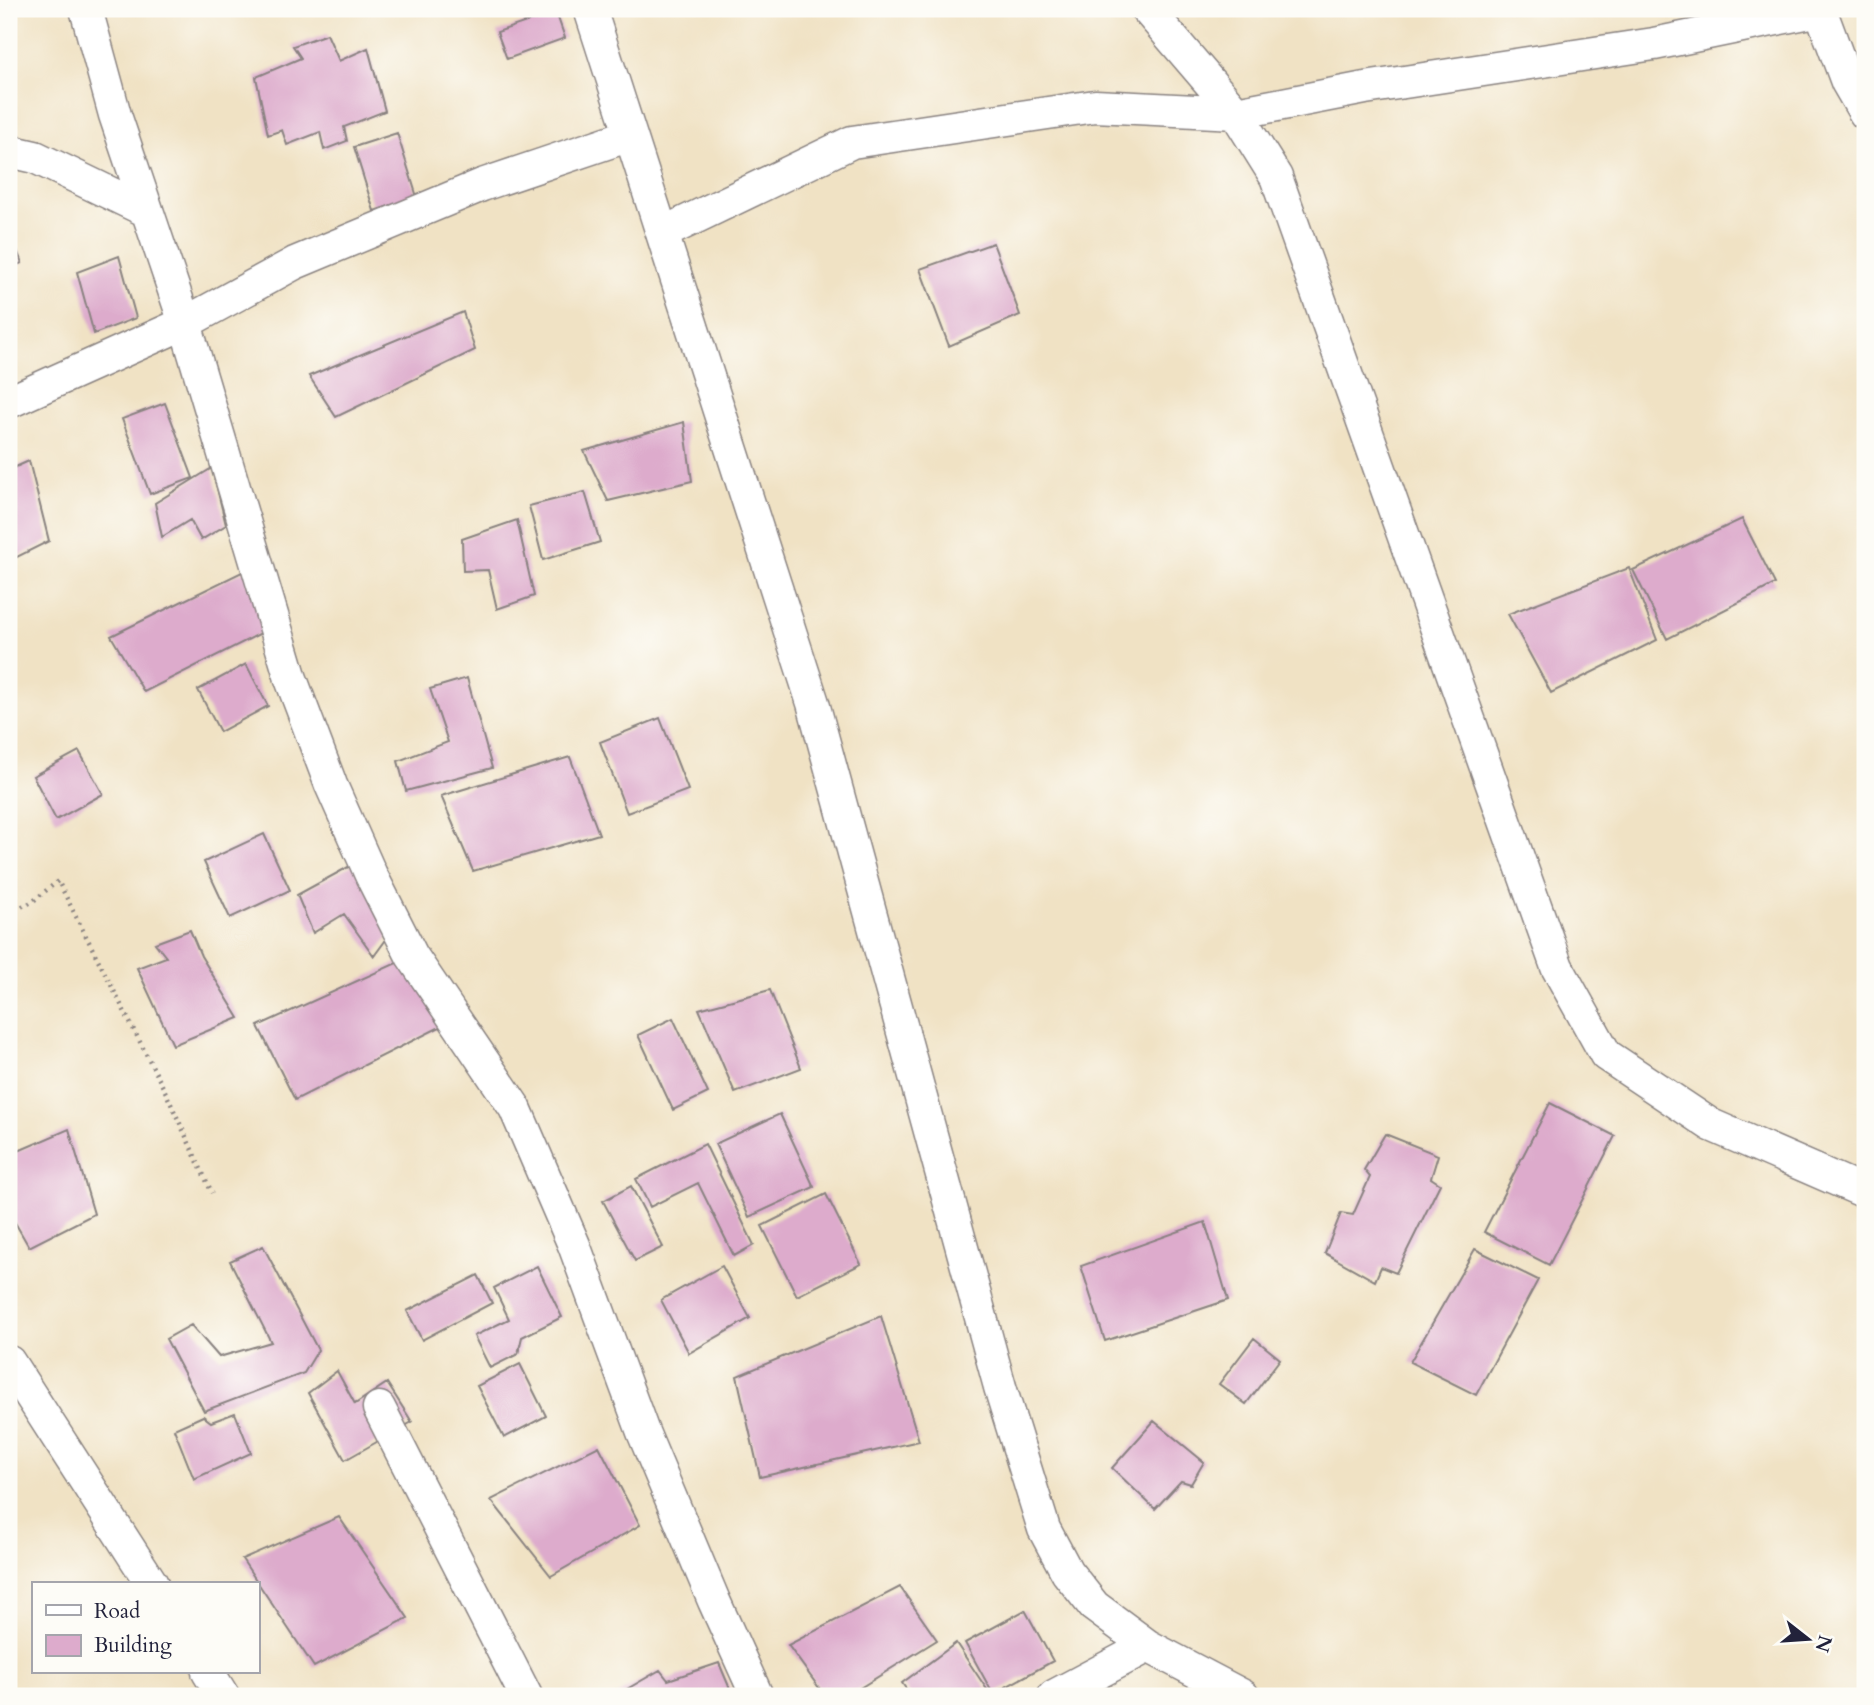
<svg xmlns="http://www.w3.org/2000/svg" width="1874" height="1705" viewBox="0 0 1874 1705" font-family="Cardo,serif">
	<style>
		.building { fill: #ddabcc }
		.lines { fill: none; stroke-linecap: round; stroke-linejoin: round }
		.street-casing { stroke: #898280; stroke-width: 35 }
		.path { stroke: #898280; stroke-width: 4.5; stroke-dasharray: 2 5; stroke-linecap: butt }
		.street { stroke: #fff; stroke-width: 32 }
	</style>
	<rect width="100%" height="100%" fill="#fdfcf7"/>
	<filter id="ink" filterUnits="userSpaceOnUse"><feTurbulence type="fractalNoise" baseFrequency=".0143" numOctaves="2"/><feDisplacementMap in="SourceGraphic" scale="14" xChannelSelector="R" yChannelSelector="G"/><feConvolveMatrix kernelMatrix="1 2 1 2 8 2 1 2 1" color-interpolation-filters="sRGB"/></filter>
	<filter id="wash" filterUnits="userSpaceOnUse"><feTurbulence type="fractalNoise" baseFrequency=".00686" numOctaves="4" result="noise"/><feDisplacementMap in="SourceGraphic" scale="28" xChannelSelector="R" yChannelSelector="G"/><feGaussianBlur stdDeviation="1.57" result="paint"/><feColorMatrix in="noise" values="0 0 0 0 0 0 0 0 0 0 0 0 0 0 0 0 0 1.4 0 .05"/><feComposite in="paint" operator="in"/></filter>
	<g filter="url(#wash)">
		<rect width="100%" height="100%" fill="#f0e2c4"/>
		<g id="blocks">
			<path class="building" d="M556 12 565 38 507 59 497 32Z
				M327 34 339 61 368 48 385 111 344 127 347 141 324 150 320 132 287 145 282 130 268 135 256 77 301 58 293 46Z
				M397 133 417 197 374 211 354 147Z
				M9 230 22 263 9 268Z
				M993 243 1020 315 949 346 920 269Z
				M119 256 136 318 94 334 77 272Z
				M463 312 475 350 336 417 309 376Z
				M165 403 193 478 150 494 122 419Z
				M684 422 692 481 608 501 584 451Z
				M29 461 49 541 9 561V470Z
				M212 468 226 525 201 540 190 520 162 537 155 503Z
				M585 492 600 542 543 560 529 506Z
				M1742 519 1775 584 1667 639 1633 570Z
				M517 520 534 596 497 609 488 570 463 571 462 539Z
				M1629 568 1657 640 1551 693 1508 614Z
				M248 569 275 626 144 692 111 636Z
				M246 664 268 706 220 732 198 690Z
				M467 678 492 768 406 791 398 761 448 742 430 689Z
				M660 718 688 790 627 813 600 742Z
				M79 751 103 794 56 820 33 776Z
				M570 757 599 834 473 871 441 796Z
				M264 834 290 890 230 918 204 862Z
				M363 859 396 926 374 956 344 914 313 933 297 895Z
				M190 930 201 956 239 1018 173 1045 137 968 166 957 155 943Z
				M412 956 444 1025 295 1100 258 1026Z
				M770 990 801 1068 735 1093 699 1009Z
				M673 1018 708 1093 673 1110 638 1035Z
				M1550 1103 1615 1136 1549 1265 1484 1232Z
				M780 1114 814 1187 749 1217 715 1144Z
				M69 1129 94 1214 29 1247 9 1212V1155Z
				M1385 1134 1438 1155 1431 1178 1440 1184 1396 1273 1381 1267 1375 1281 1325 1253 1341 1213 1353 1215 1370 1177 1364 1170Z
				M705 1144 754 1245 734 1256 698 1183 650 1207 636 1179Z
				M631 1186 663 1247 635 1261 603 1201Z
				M826 1194 861 1264 797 1296 762 1226Z
				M1205 1222 1228 1300 1105 1341 1081 1266Z
				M263 1246 318 1350 304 1373 204 1411 166 1339 191 1325 219 1357 271 1342 230 1261Z
				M1475 1249 1538 1280 1476 1395 1410 1362Z
				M537 1266 562 1317 522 1337 518 1354 490 1368 474 1336 509 1319 494 1288Z
				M722 1266 750 1318 689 1353 661 1300Z
				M478 1275 492 1303 422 1340 407 1311Z
				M881 1316 919 1441 760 1477 737 1376Z
				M1254 1338 1280 1359 1246 1404 1219 1384Z
				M520 1364 546 1416 504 1438 477 1386Z
				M337 1371 355 1404 387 1383 412 1422 345 1460 308 1393Z
				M235 1413 251 1453 194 1479 174 1429 203 1416 211 1422Z
				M1154 1421 1204 1462 1191 1484 1181 1481 1155 1509 1112 1468Z
				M599 1446 640 1525 551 1576 491 1500Z
				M339 1517 408 1618 314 1667 242 1559Z
				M900 1587 937 1640 847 1696H825L788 1645Z
				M1025 1610 1053 1661 993 1694 965 1643Z
				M956 1643 990 1694 987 1696H911L902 1683Z
				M719 1663 733 1696H615L660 1670 668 1680Z"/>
		</g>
	</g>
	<g filter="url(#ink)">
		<use href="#blocks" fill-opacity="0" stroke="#898280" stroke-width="2"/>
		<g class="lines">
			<g class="street-casing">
				<path id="street" d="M86 9 115 115 185 323 291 679 331 785 371 875 412 956 515 1108 574 1245 643 1432 714 1601 757 1696
					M590 9 813 703 1000 1387 1044 1529 1067 1572 1094 1606 1148 1646 1243 1696
					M1147 9 1236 113 1276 177 1557 967 1606 1055 1711 1125 1865 1192
					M1820 9 1847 82 1865 113
					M9 151 35 157 147 211
					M663 233 852 142 1095 106 1236 113 1365 88 1654 44 1820 10
					M9 402 185 323 295 263 482 185 630 135
					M9 1362 152 1584
					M379 1408 526 1696
					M208 1672 223 1696
					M1054 1696 1148 1646"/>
			</g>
			<path class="path" d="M9 912 32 902 58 881 166 1093 212 1193"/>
			<use href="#street" class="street"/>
		</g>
	</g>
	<rect width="1874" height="1705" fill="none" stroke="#fdfcf7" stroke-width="35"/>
	<rect x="32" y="1582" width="228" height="91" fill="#fdfcf7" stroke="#a5a5ac" stroke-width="2"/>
	<rect x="46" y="1605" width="35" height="10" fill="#ffffff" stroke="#a5a5ac" stroke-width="2"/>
	<text x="94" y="1618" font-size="21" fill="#22223b">Road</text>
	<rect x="46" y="1635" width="35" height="21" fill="#ddabcc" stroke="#a5a5ac" stroke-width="2"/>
	<text x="94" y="1652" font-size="21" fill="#22223b">Building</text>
	<g transform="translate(1808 1639) rotate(107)" stroke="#fdfcf7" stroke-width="5" paint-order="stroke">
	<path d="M0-5L12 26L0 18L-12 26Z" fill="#22223b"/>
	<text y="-10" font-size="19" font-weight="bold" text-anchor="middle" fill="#22223b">N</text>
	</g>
</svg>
